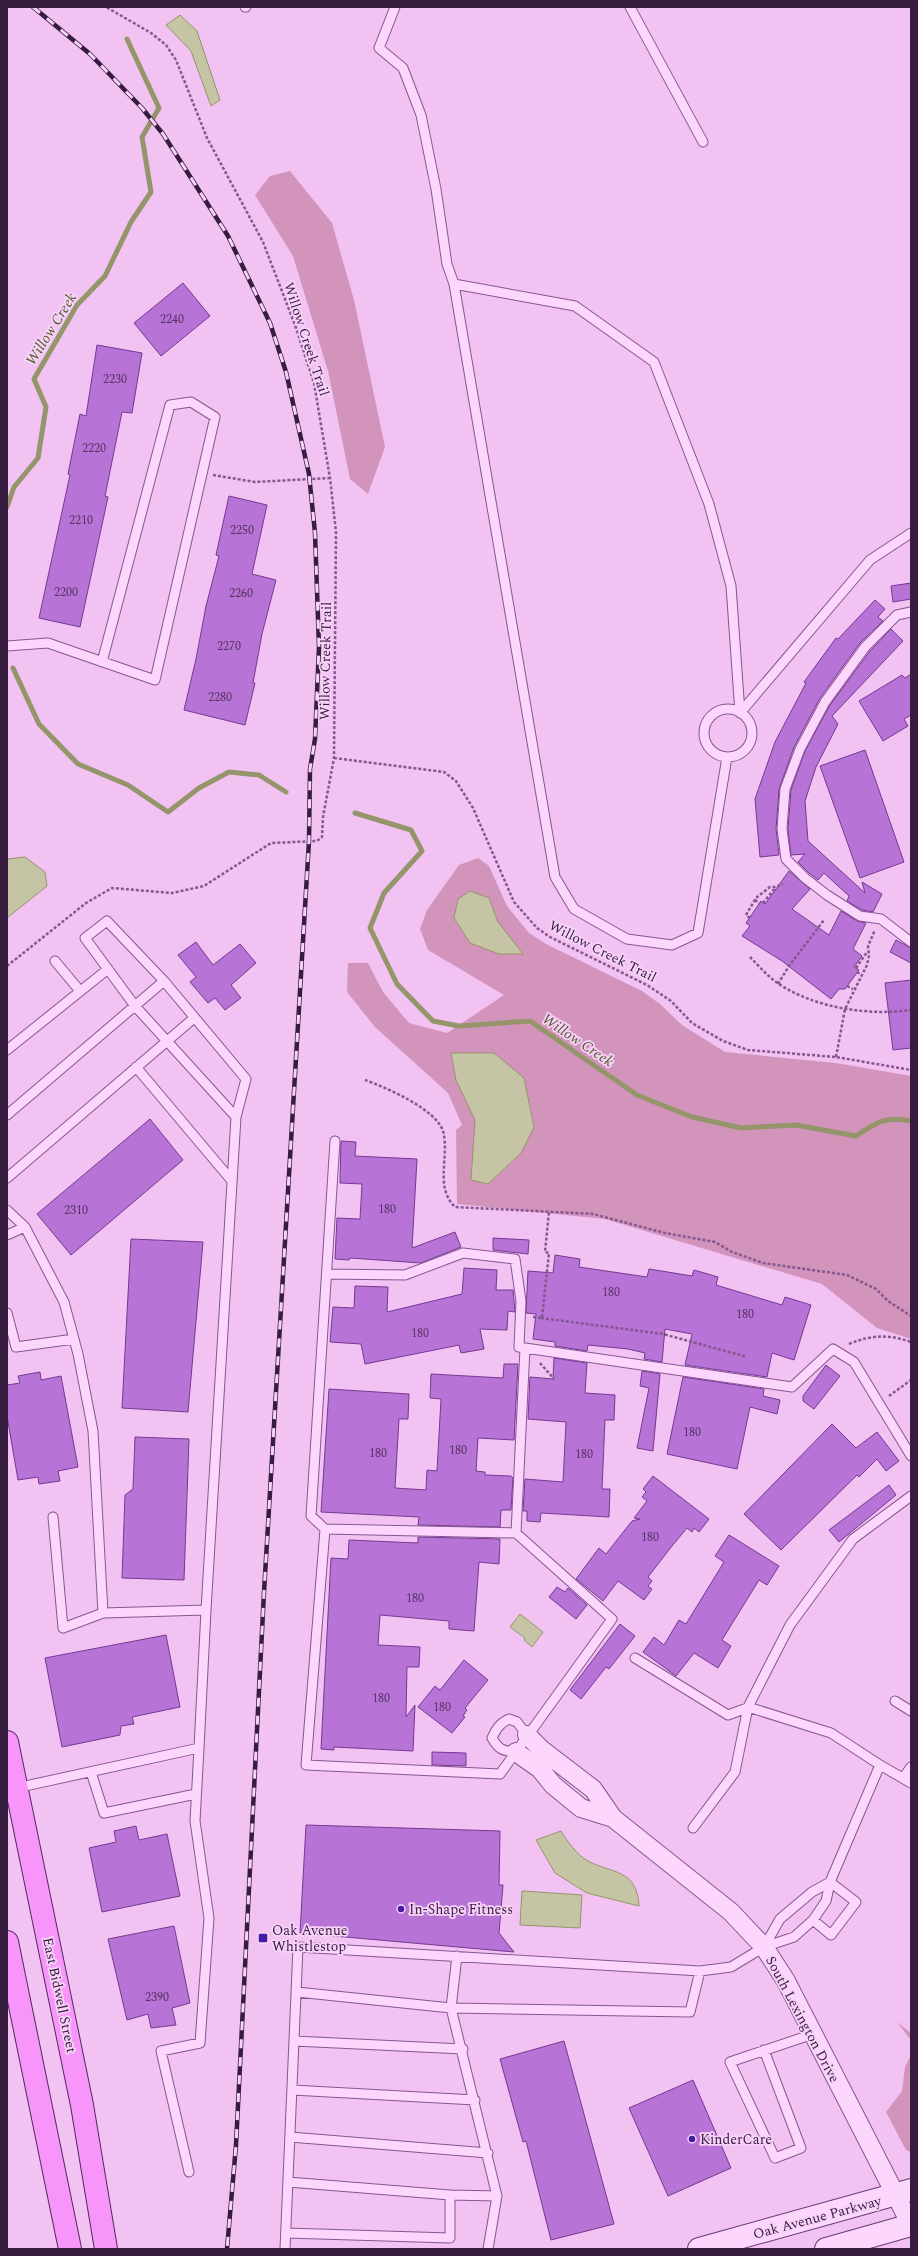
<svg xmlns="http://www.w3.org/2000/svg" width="918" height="2256" viewBox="0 0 918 2256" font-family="Spectral,serif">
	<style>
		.green { fill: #d394bb }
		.water { fill: #c5c5a5; stroke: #94956a }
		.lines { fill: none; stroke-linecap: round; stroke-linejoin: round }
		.stream { stroke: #94956a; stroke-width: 5 }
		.building { fill: #b773d6; stroke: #743992 }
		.service-casing { stroke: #855690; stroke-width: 11 }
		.minor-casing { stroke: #855690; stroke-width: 20 }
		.secondary-casing { stroke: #653972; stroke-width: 24 }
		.primary-casing { stroke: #502b5d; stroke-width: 24 }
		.path { stroke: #855690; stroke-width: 2.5; stroke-dasharray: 3 2; stroke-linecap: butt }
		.service { stroke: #fcd6fd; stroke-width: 9 }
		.minor { stroke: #fcd6fd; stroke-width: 18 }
		.secondary { stroke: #fcd6fd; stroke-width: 22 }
		.primary { stroke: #f795fb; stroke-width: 22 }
		.rail-casing { stroke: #361c3e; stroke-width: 4.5 }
		.rail { stroke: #f9d2fa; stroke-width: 3; stroke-dasharray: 9; stroke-linecap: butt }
		.poi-dot { fill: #421ea7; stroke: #f9d2fa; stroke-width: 1.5 }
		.labels { text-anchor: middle; stroke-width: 3.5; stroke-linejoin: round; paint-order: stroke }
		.number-label { font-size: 12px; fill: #563264 }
		.street-label { font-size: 14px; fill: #361c3e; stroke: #f9d2fa }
		.poi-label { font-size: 14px; fill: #361c3e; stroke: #f9d2fa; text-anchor: start }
		.water-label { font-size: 15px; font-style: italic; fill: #545f2a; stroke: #f9d2fa }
	</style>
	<rect width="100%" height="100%" fill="#f2c2f3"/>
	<path class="green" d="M290 171 332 223 354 300 385 447 368 494 350 479 328 371 293 256 255 195 270 176Z
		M478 858 489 866 507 906 529 933 548 945 642 991 660 1004 682 1025 725 1052 836 1063 911 1076V1339L877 1328 822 1284 605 1219 457 1204 456 1130 462 1125 448 1093 375 1027 347 992 348 963H368L383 992 409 1023 447 1033 504 995 428 950 420 929 427 910 459 865Z
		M897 2022 911 2033V2152L906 2150 886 2112 902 2091 905 2067 910 2057V2039Z"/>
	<path class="water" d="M180 15 197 31 220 100 211 106 191 51 166 25Z
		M25 857 45 872 47 886 7 918V859Z
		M470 891 489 898 498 922 523 954H499L470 943 454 918 458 899Z
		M451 1053H494L524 1078 534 1127 521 1153 488 1184 471 1180 475 1120 456 1080Z
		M520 1614 543 1632 532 1647 524 1640 525 1638 510 1627Z
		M561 1831C567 1841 577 1855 588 1861 613 1874 637 1869 639 1906L587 1893 555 1873 536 1840Z
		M522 1891 582 1895 580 1928 520 1925Z"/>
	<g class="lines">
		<path class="stream" d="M7 507 14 487 38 458 46 407 34 379 77 305 105 276 131 222 151 192 142 137 159 108 127 39
			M13 668 39 724 78 764 128 785 168 812 199 788 229 772 259 775 286 792
			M355 813 411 830 422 851 384 893 370 928 397 984 433 1021 459 1026 530 1021 637 1095 692 1117 741 1128 796 1125 856 1136C877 1122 885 1116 911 1121"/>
	</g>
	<path class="building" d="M183 283 210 316 161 356 134 323Z
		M97 345 142 353 132 413 122 412 105 496 108 497 80 627 39 618 70 475 68 474 80 414 86 416Z
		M229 496 267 505 252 574 276 580 262 634 253 683H255L245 725 184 710 196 659 206 606 219 556 216 555Z
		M911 583V599L893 602 891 586Z
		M875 600 885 609 878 617 883 621 860 643 820 698 794 747 779 789 776 829 779 855 760 857 755 799 775 742 806 683 804 682 836 638 838 639Z
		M891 629 903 641 832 716 838 724 816 767 805 801 808 841 865 893 862 882 882 894 873 912 862 910 847 901 849 896 824 873 818 880 809 873 798 862 805 854 791 855 788 829 791 790 805 751 830 705 870 651Z
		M911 674V715L904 719 908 726 883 741 859 701 902 675 905 678Z
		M865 750 904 862 860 878 820 766Z
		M789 871 810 889 792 909 829 935 841 911 857 921 866 923 853 949 862 956 854 967 859 970 845 989H839L831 999 782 961 742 936 750 926 746 923 761 901 765 904Z
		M896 940 911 948V963L890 952Z
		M196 942 213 965 240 944 256 963 231 985 241 998 225 1010 215 998 208 1003 190 982 196 977 178 955Z
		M911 980V1048L893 1050 885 983Z
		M150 1119 183 1160 71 1255 37 1214Z
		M341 1141 356 1142 355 1156 417 1159 412 1248 455 1232 461 1247 421 1263 350 1258 349 1260 335 1259 337 1218 360 1219 362 1184 340 1183Z
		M493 1238 529 1240 528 1254 493 1250Z
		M131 1239 203 1242 188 1412 122 1408Z
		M555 1255 580 1259 579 1267 647 1277 649 1269 692 1276 694 1270 718 1277 716 1285 782 1305 785 1297 811 1305 794 1360 772 1353 767 1377 685 1365 692 1334 665 1329 662 1362 644 1359 645 1353 628 1349 588 1345 587 1351 555 1346V1342L533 1339 536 1314 526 1313 528 1271 553 1273Z
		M464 1268 497 1270 496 1290H513L515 1312 508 1311 507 1330 480 1329 484 1349 461 1353 459 1345 365 1364 361 1344 330 1342 333 1307 354 1308 355 1286 388 1287 387 1312 462 1294Z
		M554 1358 587 1363 585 1393 615 1395 614 1420H605L602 1489H610L609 1517 541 1513 540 1522 527 1521V1511H523L525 1479 563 1482 566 1422 528 1419 530 1377 553 1379Z
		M504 1364H518L514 1440 478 1438 476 1471 485 1472V1475L511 1476 513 1478 511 1510H501L500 1527 418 1525 419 1517 321 1512 329 1389 409 1394 408 1419H399L395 1488 426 1490 427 1470 437 1471 441 1399 430 1398 431 1374 503 1378Z
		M826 1365 840 1376 814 1409 803 1401V1396Z
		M642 1371 660 1374 653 1451 637 1448 649 1388 640 1386Z
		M40 1372 41 1380 61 1376 78 1467 58 1471 60 1481 39 1484 38 1477 18 1480 7 1416V1385L20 1383 18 1376Z
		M683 1377 764 1389 763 1396 780 1400 777 1414 750 1407 737 1469 667 1454Z
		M832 1424 856 1448 877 1432 899 1461 886 1471 877 1459 859 1477 857 1475 781 1550 744 1514Z
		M135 1437 189 1439 184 1580 122 1578 125 1495 133 1489Z
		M653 1476 709 1519 699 1532 694 1528 692 1532 687 1528 672 1546 648 1577 652 1581 648 1586 652 1589 644 1600 618 1581 603 1601 576 1579 599 1548 606 1554 632 1521 640 1519 634 1518 647 1501 642 1497 646 1492 643 1489Z
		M889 1485 896 1495 839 1542 829 1530Z
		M729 1535 779 1566 767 1585 759 1580 722 1640 731 1646 718 1668 694 1653 676 1676 643 1652 654 1637 664 1645 679 1620 686 1624 724 1562 715 1556Z
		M418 1537 500 1539 499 1564 479 1562 474 1631 449 1629V1621L380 1615 378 1645 420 1647 419 1667H407L406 1717 415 1705 413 1751 334 1747V1750L321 1749 331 1558 348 1559 349 1540 418 1543Z
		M557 1587 565 1592 568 1588 587 1605 576 1619 549 1597Z
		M620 1624 635 1636 609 1669 606 1667 581 1699 570 1690Z
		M166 1635 180 1707 132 1717 134 1724 121 1726 120 1735 62 1747 45 1658Z
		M464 1660 488 1680 465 1708 467 1710 463 1716 465 1717 452 1733 418 1707 435 1686 440 1690Z
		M432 1752 466 1753V1766L432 1765Z
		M306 1825 500 1831 499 1885H503L499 1933 514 1952 300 1933Z
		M136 1826 139 1840 167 1834 180 1896 102 1912 89 1848 116 1842 114 1831Z
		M174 1926 190 2003 172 2008 176 2025 151 2028 148 2014 127 2020 108 1939Z
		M564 2041 614 2224 551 2240 526 2141 523 2142 500 2059Z
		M693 2080 731 2168 668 2196 629 2108Z"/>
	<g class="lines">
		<g class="service-casing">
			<path id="service" d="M245 7H246
				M395 7 379 48 403 68 421 115 436 189 447 264 454 284
				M630 7 703 142
				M911 612 897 615 865 647 825 702 800 749 785 789 782 829 786 859 805 878 827 895 860 916 881 919 911 942
				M7 646 48 643 155 680 215 417 191 402 170 405 102 662
				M704 733a24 24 0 1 1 48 0a24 24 0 1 1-48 0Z
				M727 757 698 933 672 945 627 939 574 909 555 877 454 284 575 306 654 362 709 504 731 586 740 713 870 560 911 533
				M55 961 80 991
				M7 1050 108 969
				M136 1067 232 1181
				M7 1115 164 981 107 921 85 938 135 1006 236 1117 246 1079 164 981
				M335 1141 311 1516 325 1529 516 1533 612 1619 516 1752
				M7 1178 194 1018
				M7 1210 25 1227 64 1302 78 1354 93 1431 103 1613 206 1610 236 1117
				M7 1235 25 1227
				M327 1274 405 1275 463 1253 515 1259 521 1301 519 1347 525 1348 792 1387 833 1349 854 1362 911 1456
				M7 1313 16 1347 74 1339
				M53 1517 63 1628 103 1613
				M325 1529 306 1765 500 1774 516 1752C503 1751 499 1750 492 1738 496 1729 500 1723 509 1719L517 1722 527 1735
				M516 1533 525 1348
				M635 1658 728 1715 747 1708
				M895 1701 911 1711
				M880 1765 831 1733 748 1707 790 1625 853 1539 911 1496
				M91 1772 104 1813 196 1794
				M903 1778 911 1767
				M16 1788 199 1748 206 1610
				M693 1828 735 1772 748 1707
				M813 1920 831 1935 856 1902 830 1882 880 1765 911 1783
				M457 1956 451 2008 497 2196
				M297 1992 451 2008 690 2012 700 1971
				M294 2041 463 2049
				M764 2050 801 2148 775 2158 730 2062 813 2034
				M292 2090 475 2100
				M290 2137 488 2153
				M189 2172 161 2051 200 2043 209 1918 195 1821 199 1748
				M288 2182 450 2195
				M286 2233 450 2238V2195L497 2196 488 2249
				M285 2249 298 1947 700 1971 731 1967 764 1947 794 1937 813 1920 826 1901 830 1882 812 1892 780 1919 764 1947"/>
		</g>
		<g class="minor-casing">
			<path id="minor" d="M527 1735 542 1750 593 1789 613 1818 731 1912 764 1947 786 1981 911 2225
				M516 1752 540 1769 553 1785 581 1808 613 1818"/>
		</g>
		<g class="secondary-casing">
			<path id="secondary" d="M699 2249 911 2190
				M826 2249 911 2225"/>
		</g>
		<g class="primary-casing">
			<path id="primary" d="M7 1742 82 2105 106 2249
				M7 1942 70 2249"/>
		</g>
		<path class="path" d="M213 475 255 482 330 478
			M334 758 444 772 456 781 473 808 514 902 537 928 550 937 647 985 671 1001 692 1023 723 1041 748 1050 836 1057 911 1070
			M755 900 760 904
			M763 903 775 888
			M750 918 746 915 756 898 770 887H775L783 884
			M750 957C759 966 768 977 779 984 815 1008 869 1016 911 1010
			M7 966 86 903 112 888 172 893 204 886 271 843 317 841 322 837 323 817 334 758 336 532 330 478 314 383 295 325 263 242 207 138 176 60 166 45 151 33 106 7
			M856 968 867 952
			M857 972 862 975
			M778 984 789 966 824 920
			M847 986 853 989
			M836 1057 845 1009 867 965 869 956 868 946 875 930
			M365 1080C385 1087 436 1109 443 1131 450 1157 434 1186 455 1207L593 1214 665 1233 715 1242 732 1252 763 1263 847 1275 876 1289 888 1301 911 1316
			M533 1317 542 1318 549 1253 545 1252 549 1212
			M541 1318 663 1334 747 1357
			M849 1344C870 1335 889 1334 911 1342
			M540 1363 554 1379
			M889 1396 911 1380"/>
		<use href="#service" class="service"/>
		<use href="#minor" class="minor"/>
		<use href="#secondary" class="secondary"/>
		<use href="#primary" class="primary"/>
		<g class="rail-casing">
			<path id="rail" d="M33 7 90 54 142 108 163 134 228 236 270 323 286 372 309 474 315 533 319 647 315 739 310 769 309 841 264 1592 236 2145 227 2249"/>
		</g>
		<use href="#rail" class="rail"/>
	</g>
	<g class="poi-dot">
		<circle cx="401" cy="1909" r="4"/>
		<rect x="258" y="1933" width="10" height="10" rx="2"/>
		<circle cx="692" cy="2139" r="4"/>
	</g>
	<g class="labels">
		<g class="number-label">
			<text x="172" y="323">2240</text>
			<text x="115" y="383">2230</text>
			<text x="94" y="452">2220</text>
			<text x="81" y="524">2210</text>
			<text x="242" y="534">2250</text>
			<text x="66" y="596">2200</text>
			<text x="241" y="597">2260</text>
			<text x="229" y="650">2270</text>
			<text x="220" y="701">2280</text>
			<text x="387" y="1213">180</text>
			<text x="76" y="1214">2310</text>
			<text x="611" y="1296">180</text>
			<text x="745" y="1318">180</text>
			<text x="420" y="1337">180</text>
			<text x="692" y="1436">180</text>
			<text x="458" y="1454">180</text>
			<text x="378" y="1457">180</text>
			<text x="584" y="1458">180</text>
			<text x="650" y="1541">180</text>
			<text x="415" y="1602">180</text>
			<text x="381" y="1702">180</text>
			<text x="442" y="1711">180</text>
			<text x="157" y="2001">2390</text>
		</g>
		<g class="street-label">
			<text transform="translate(307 339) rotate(72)" y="5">Willow Creek Trail</text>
			<text transform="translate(325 661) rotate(-89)" y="5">Willow Creek Trail</text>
			<text transform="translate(603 951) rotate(27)" y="5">Willow Creek Trail</text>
			<text transform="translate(60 1995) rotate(78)" y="5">East Bidwell Street</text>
			<text transform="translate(803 2019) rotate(62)" y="5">South Lexington Drive</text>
			<text transform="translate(817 2217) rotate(-15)" y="5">Oak Avenue Parkway</text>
		</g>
		<g class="poi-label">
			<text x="409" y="1914">In-Shape Fitness</text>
			<text x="272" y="1935">Oak Avenue<tspan x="272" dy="16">Whistlestop</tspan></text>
			<text x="700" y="2144">KinderCare</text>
		</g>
		<g class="water-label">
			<text transform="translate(51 329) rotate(-58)" y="5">Willow Creek</text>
			<text transform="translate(578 1040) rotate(34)" y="5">Willow Creek</text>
		</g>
	</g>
	<rect width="918" height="2256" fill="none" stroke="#361c3e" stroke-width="16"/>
</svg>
